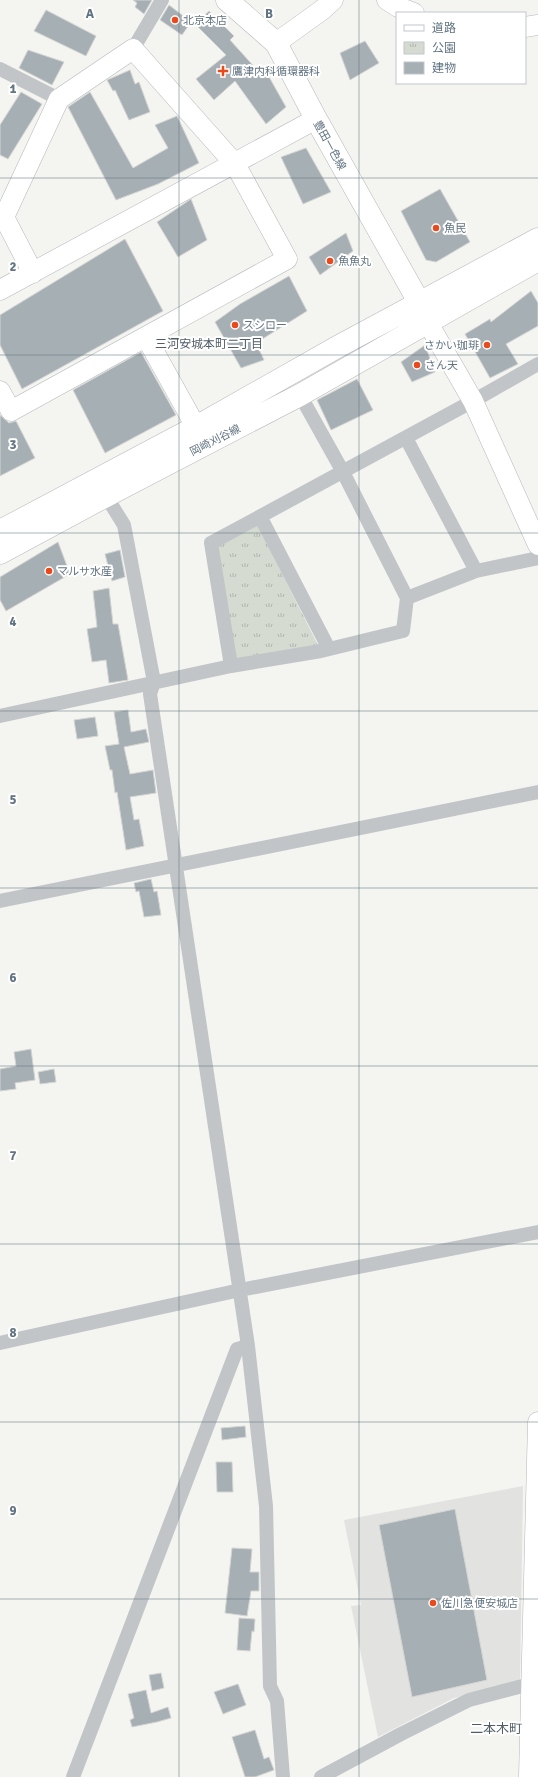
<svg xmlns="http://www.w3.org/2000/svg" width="538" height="1777" viewBox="0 0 538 1777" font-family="Signika,'Noto Sans JP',sans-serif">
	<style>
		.built { fill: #e2e3e1 }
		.park { fill: url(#park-tufts) }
		.building { fill: #a6afb4; stroke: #d5d5d3 }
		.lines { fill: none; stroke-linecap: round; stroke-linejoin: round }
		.secondary-casing { stroke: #b3b9bd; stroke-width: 21 }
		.primary-casing { stroke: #b4b8bc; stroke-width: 23 }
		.street { stroke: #c1c5c8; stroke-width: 14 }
		.secondary { stroke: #fff; stroke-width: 20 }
		.primary { stroke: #fff; stroke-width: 22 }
		.grid { fill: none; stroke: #627482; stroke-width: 1; stroke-opacity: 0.55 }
		.poi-dot { fill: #e94a1c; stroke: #fff; stroke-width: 1.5 }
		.labels { text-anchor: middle; stroke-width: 4; stroke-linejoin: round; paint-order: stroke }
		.poi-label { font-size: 11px; fill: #627482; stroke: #fff; text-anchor: start }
		.street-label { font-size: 11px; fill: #627482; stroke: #fff }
		.neighbourhood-label { font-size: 12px; fill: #505d67; stroke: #fff }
		.quarter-label { font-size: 13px; fill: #505d67; stroke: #fff }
		.grid-label { font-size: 13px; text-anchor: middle; font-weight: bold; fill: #627482; stroke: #fff; stroke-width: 4; stroke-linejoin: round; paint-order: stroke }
	</style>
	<defs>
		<pattern id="park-tufts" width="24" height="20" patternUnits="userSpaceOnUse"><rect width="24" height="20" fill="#d5dbd1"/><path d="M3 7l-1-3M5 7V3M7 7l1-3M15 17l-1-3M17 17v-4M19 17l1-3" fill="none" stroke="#b0b6af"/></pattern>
	</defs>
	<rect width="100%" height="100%" fill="#f4f4f0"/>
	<path class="built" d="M523 1486 520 1682 454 1698 378 1737 351 1606 361 1605 344 1520Z"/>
	<path class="park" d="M255 520 321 651 231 666 213 551Z"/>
	<path class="building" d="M133 0H152L144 14 135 7 137 3Z
		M169 5 191 22 182 35 160 20Z
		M46 10 96 36 86 56 34 31Z
		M209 11 234 36 230 40 259 72 264 68 286 107 266 124 235 81 214 100 196 79 226 55 195 24Z
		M365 41 379 63 350 80 340 53Z
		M28 50 64 62 52 85 19 68Z
		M130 70 135 84 139 82 150 112 129 120 115 90 113 91 107 80Z
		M21 92 42 104 8 159 0 155V125Z
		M90 92 133 168 168 148 155 125 177 116 199 163 158 184 116 200 68 107Z
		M306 148 331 192 303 204 281 157Z
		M440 189 470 242 436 262 426 260 401 211Z
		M191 199 207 240 178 257 157 222Z
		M346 233 353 251 320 275 309 257Z
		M125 239 163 311 22 389 0 345V315Z
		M289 276 307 311 256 343 264 360 241 368 215 322 240 304Z
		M531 291 538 303V326L506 344 518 364 490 378 465 334 490 319 491 322Z
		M425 345 435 372 412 382 401 362Z
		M141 352 176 415 105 453 73 390Z
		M357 379 373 410 331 430 317 400Z
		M0 415 9 423 16 421 35 458 0 476Z
		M58 542 70 574 6 611 0 600V577Z
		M120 550 125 577 112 581 105 554Z
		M109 588 113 624H118L128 680 109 683 106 660 92 662 87 629 97 627 93 591Z
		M128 710 131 732 146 729 149 742 124 747 130 774 153 770 156 793 130 797 134 820 139 819 144 846 126 850 117 792 115 793 112 770H110L105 746 119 744 114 712Z
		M95 717 98 736 77 739 74 720Z
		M151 879 154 892 157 891 161 915 144 917 139 891 136 892 134 883Z
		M31 1049 35 1080 15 1083 16 1089 0 1091V1069L16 1066 14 1052Z
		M54 1069 56 1082 40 1084 38 1072Z
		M245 1426 246 1437 222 1440 221 1428Z
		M216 1462H232L233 1492H217Z
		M455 1509 487 1680 412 1697 379 1525Z
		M232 1548 252 1549 250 1572H259V1591H251L247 1616 225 1613Z
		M239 1618 255 1619 254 1632 252 1631 250 1651 237 1650Z
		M161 1673 164 1688 152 1691 149 1675Z
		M238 1684 246 1705 223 1714 214 1692Z
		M146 1690 151 1713 168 1707 171 1718 157 1722 132 1727 130 1720 134 1718 128 1694Z
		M255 1730 264 1759 269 1757 274 1770 255 1777H245L232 1737Z"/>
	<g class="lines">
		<g class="secondary-casing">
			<path id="secondary" d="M387 0 398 7 414 13
				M525 27 538 25
				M276 43 322 10 333 0
				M0 290 316 119
				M428 323 473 401 538 545
				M146 337 196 427
				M0 391 11 411 287 259 235 164 133 49 59 99 4 217 33 273
				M529 1777 538 1422"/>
		</g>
		<g class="primary-casing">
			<path id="primary" d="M227 0 276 43 316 119 419 302 425 316
				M0 531 196 427 339 346 538 239
				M0 553 106 496 300 395 538 260"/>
		</g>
		<path class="street" d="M133 49 162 0
			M0 69 59 99
			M406 438 476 571
			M106 496 124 525 154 682 150 694 248 1346 266 1506 270 1686 277 1701 283 1777
			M261 518 329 649
			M407 598 476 571 538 558
			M231 666 211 543 473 401 538 364
			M0 716 231 666 321 651 403 631 407 598 343 472 300 395
			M0 901 538 792
			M0 1343 240 1290 538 1232
			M73 1777 237 1349 248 1346
			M321 1777 401 1734 469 1700 538 1682"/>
		<use href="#secondary" class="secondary"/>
		<use href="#primary" class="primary"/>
	</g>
	<path class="grid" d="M179 0V1777M359 0V1777M0 178H538M0 355H538M0 533H538M0 711H538M0 888H538M0 1066H538M0 1244H538M0 1422H538M0 1599H538"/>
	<g class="poi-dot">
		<circle cx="175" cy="20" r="4"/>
		<path d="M221 65h4v4h4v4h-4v4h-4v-4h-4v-4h4z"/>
		<circle cx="436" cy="228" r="4"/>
		<circle cx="330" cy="261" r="4"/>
		<circle cx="235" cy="325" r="4"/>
		<circle cx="487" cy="345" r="4"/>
		<circle cx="417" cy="365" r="4"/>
		<circle cx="49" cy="571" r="4"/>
		<circle cx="433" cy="1603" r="4"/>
	</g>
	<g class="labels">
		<g class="poi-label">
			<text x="183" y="24">北京本店</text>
			<text x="232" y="75">鷹津内科循環器科</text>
			<text x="444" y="232">魚民</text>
			<text x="338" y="265">魚魚丸</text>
			<text x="243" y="329">スシロー</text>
			<text x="479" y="349" text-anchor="end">さかい珈琲</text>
			<text x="425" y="369">さん天</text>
			<text x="57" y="575">マルサ水産</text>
			<text x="441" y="1607">佐川急便安城店</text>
		</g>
		<g class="street-label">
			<text transform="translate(330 145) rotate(61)" y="4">豊田一色線</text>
			<text transform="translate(215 440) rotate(-27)" y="4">岡崎刈谷線</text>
		</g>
		<g class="neighbourhood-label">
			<text x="209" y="348">三河安城本町二丁目</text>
		</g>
		<g class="quarter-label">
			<text x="496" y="1733">二本木町</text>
		</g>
	</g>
	<g class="grid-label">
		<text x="90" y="18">A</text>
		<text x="269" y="18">B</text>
		<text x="13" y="93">1</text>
		<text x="13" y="271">2</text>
		<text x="13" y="449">3</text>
		<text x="13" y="626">4</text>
		<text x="13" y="804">5</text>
		<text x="13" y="982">6</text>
		<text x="13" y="1160">7</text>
		<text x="13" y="1337">8</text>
		<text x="13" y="1515">9</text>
	</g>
	<rect x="396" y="12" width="130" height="72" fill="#ffffff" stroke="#c0c7cd"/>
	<rect x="404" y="25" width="20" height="6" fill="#ffffff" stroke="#c0c7cd"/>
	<text x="432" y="32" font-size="12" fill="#627482">道路</text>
	<rect x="404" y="42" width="20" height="12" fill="url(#park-tufts)" stroke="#c0c7cd"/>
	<text x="432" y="52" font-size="12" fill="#627482">公園</text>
	<rect x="404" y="62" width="20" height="12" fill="#a6afb4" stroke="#c0c7cd"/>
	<text x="432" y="72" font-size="12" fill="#627482">建物</text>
</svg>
